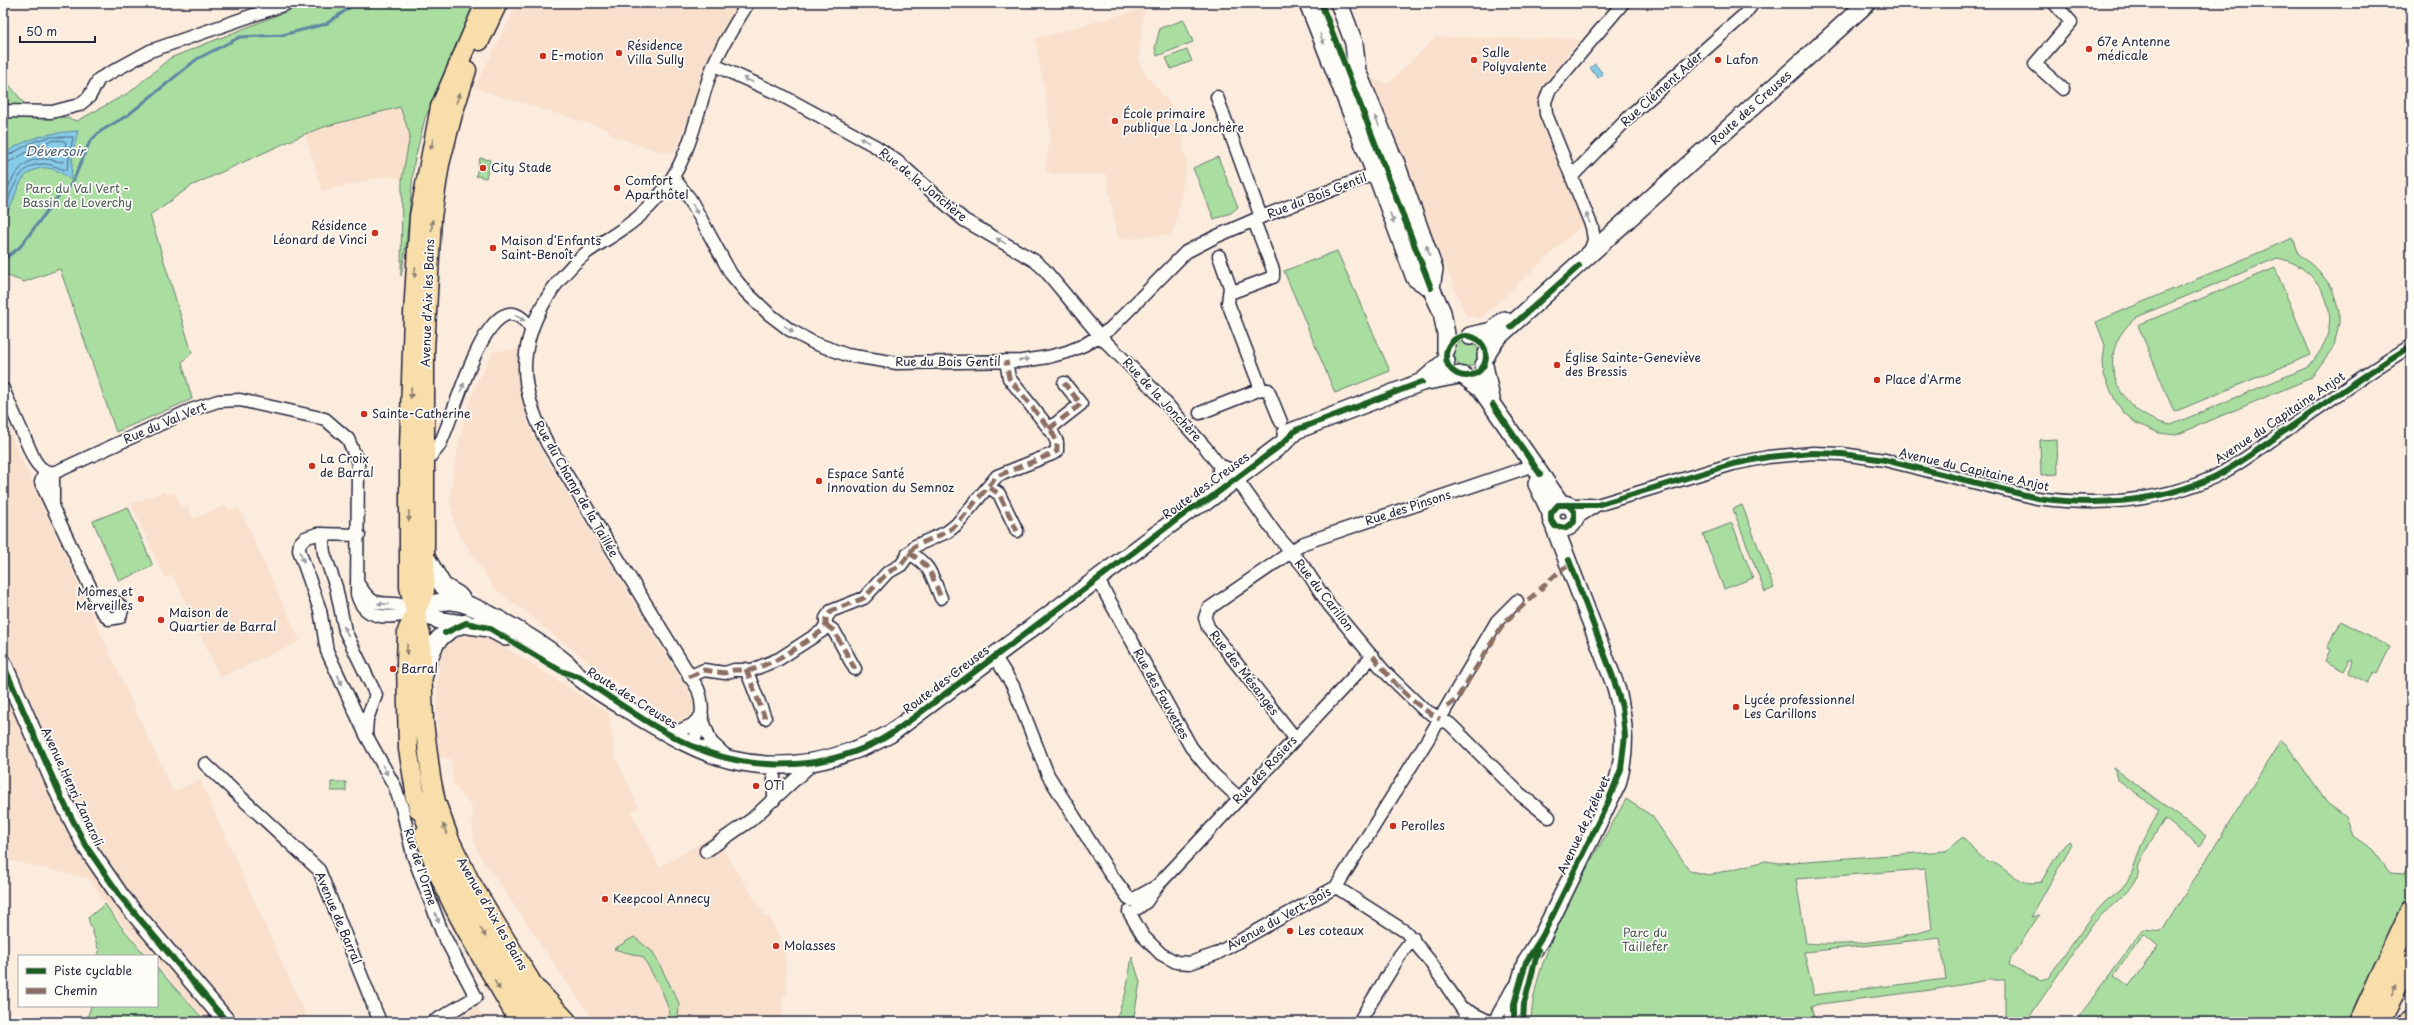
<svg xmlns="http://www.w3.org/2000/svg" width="2414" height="1025" viewBox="0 0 2414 1025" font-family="'Playpen Sans',sans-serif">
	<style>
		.built { fill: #f9e0cd }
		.green { fill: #a9dea0; stroke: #66806e; fill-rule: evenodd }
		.water { fill: #86cbe7; stroke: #5e87a2 }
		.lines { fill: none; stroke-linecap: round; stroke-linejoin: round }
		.shore { stroke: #4a6680; stroke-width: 1 }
		.stream { stroke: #5e87a2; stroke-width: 3 }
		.street-casing { stroke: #22223b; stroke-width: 15 }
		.secondary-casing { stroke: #22223b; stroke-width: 20 }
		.primary-casing { stroke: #22223b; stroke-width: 21 }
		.highway-casing { stroke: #22223b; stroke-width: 24 }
		.street { stroke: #fdfcf7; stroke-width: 12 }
		.secondary { stroke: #fdfcf7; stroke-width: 17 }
		.primary { stroke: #f8deab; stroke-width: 18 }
		.highway { stroke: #f8deab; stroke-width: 21 }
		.quiet { stroke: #8d6e63; stroke-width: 5; stroke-dasharray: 10 5; stroke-linecap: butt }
		.cycleway-casing { stroke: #fdfcf7; stroke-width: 8 }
		.cycleway { stroke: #1b5e20; stroke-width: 6 }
		.oneway { fill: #9a9aa2 }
		.oneway2 { fill: #8d8073 }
		.poi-dot { fill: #c8321e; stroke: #fdfcf7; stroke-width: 1.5 }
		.labels { text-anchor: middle; stroke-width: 3.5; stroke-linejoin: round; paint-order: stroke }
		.poi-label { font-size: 12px; fill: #22223b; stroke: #fdfcf7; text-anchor: start }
		.street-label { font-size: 12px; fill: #22223b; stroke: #fdfcf7 }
		.park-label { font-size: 12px; fill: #4a5a59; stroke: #fdfcf7 }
		.water-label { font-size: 13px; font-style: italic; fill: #455d77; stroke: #fdfcf7 }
	</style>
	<rect width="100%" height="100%" fill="#fbecde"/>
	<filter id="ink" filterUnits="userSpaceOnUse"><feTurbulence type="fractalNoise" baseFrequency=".025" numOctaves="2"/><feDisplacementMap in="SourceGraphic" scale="8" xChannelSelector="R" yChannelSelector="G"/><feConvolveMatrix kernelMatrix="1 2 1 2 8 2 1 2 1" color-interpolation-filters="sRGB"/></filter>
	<g filter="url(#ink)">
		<path class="built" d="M518 3H741L724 29 704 76 676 151 664 153 615 137 606 129 474 88Z
			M1144 8 1139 58 1142 69 1178 114 1187 165 1174 229 1170 235 1118 239 1106 174H1053L1045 170 1050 136 1047 105 1035 39Z
			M1436 37 1579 39 1540 91 1537 103 1538 114 1583 224 1480 319 1466 316 1368 78 1389 83Z
			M400 107 410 135 402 179 385 176 322 192 305 134 327 126Z
			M520 348V374L528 424 539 447 690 694 694 704 691 715 680 723 601 672 493 587 457 531 450 504 452 477 465 414 475 386 493 352Z
			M3 418 173 792 200 780 309 1022H207L157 965V956H149L112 912 89 879 3 859Z
			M165 491 167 495 175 492 182 509 187 507 193 519 226 505 229 511 239 507 300 641 220 678 173 575 165 578 131 504Z
			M471 635 486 637 516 654 609 713 614 753 639 808 631 812 660 867 714 835 766 917 769 915 785 950 787 994H783L782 1022H596L585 1009 477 851 473 837 472 807 453 784 451 759 438 757 437 685 440 657 447 645 457 637Z
			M476 1004 485 1022H454L453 1017Z"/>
		<path class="green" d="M308 3H476L441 86 425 118 414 163 406 246 401 276 402 179 410 135 400 107 327 126 305 134 191 186 150 215 192 353 182 362 192 399 116 432 60 269 24 282 3 274V77L27 107 77 121 130 92 170 58Z
			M1184 20 1193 42 1157 56 1155 48 1160 28Z
			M1187 50 1192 61 1171 69 1166 58Z
			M1218 157 1238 207 1231 213 1214 219 1193 168Z
			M480 158 490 160 486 178 476 176Z
			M2293 238 2299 254 2319 271 2332 288 2339 312V323L2334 346 2311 378 2176 435 2159 433 2136 423 2123 412 2115 400 2104 375 2103 361 2105 345 2096 322ZM2277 258C2310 263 2337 299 2328 332 2325 345 2317 357 2308 367L2171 425C2118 416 2089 354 2137 317Z
			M1337 251 1390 371 1335 393 1284 271Z
			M2275 268 2311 355 2174 412 2138 325Z
			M1453 354a13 13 0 1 1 26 0a13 13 0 1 1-26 0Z
			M2057 439 2058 474 2041 475 2040 440Z
			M1742 505 1774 588 1765 592 1733 509Z
			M128 507 153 566 119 581 93 521Z
			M1732 523 1753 578 1724 589 1703 534Z
			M2341 621 2390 647 2377 674 2374 672 2368 683 2348 673 2354 661 2350 660 2344 671 2325 661 2330 650 2327 648Z
			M2281 740 2286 744 2327 803 2346 817 2353 836 2373 850 2390 873 2404 874 2411 860V895L2346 1022H2075L2143 929 2162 931ZM2144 934 2158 946 2129 986 2114 975Z
			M2114 768 2206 836 2199 846 2165 819C2155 834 2146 848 2139 865 2138 869 2139 875 2136 880 2128 895 2103 911 2091 926L2026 1022H2005V980H1988L1931 990 1820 1004 1811 1006 1815 1022H1531C1533 952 1592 861 1626 799L1652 816 1690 871 1709 875 1766 861 1779 863 1945 851 1963 837C1970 845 1977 854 1985 860 1988 862 1991 861 1994 863 2011 872 2019 887 2041 882L2062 847 2069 842 2072 844 2031 917 2039 915 2011 958 2009 965 2041 981 2048 978 2093 915 2105 902 2121 889 2130 878 2141 846 2159 810 2117 779ZM1925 869 1932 929C1893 941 1847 947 1806 943L1796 879ZM1940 938 1946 979 1814 995 1804 952Z
			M331 782H346V791H331Z
			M105 904 119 924 146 956H97L99 951 88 918Z
			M634 937 653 952 679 1003 678 1022H664L670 1013 662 991 643 957 614 949Z
			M1132 957 1140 982 1133 1022H1115L1126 992Z
			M157 968 206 1022H86L91 1006H157Z"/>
		<path class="water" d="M1595 64 1603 74 1598 78 1590 68Z
			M78 131 73 152 71 180C61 172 50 165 37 169 13 177 18 203 3 218V155C27 137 49 133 78 131Z"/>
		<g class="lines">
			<path class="shore" d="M3 158 35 141 49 137H73L67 170C60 170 52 163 43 164 17 164 13 192 3 211
				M3 163C19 162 45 133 66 142L63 162C57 162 51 159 45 159 20 157 11 181 3 199"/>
			<path class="stream" d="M71 151 82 156
				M3 260 20 247 59 195 68 189 74 179 90 141 101 131 128 115 197 59 240 37 282 35 326 24 356 3"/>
			<g class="street-casing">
				<path id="street" d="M2054 3 2071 22 2035 64 2063 89
					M714 65 779 94 875 146 898 162 964 220 1035 261 1044 269 1100 336 1156 392 1205 447 1219 465 1234 471
					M1217 97 1261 217
					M3 111 52 112 79 105 89 97 99 79 150 51 288 3
					M1572 176 1634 112 1744 15 1753 3
					M673 177 690 199 731 274 746 292 769 314 790 330 814 343 847 355 897 363 1022 361 1048 357 1067 352 1084 345 1110 329 1186 252 1215 237 1261 217 1374 174
					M1589 254 1594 240 1592 227 1546 114 1545 102 1549 91 1623 3
					M1219 256 1230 287 1228 303 1261 389 1268 390 1281 422
					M1230 293 1273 277V270L1254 221
					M3 389 34 459C40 469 47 475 58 471L191 410 218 401 240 400 325 419 348 439 358 463 357 594C364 622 394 619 415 611
					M1200 413 1261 389
					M1049 429 1081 404 1064 383
					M427 460C431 455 436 451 439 446 454 416 475 332 503 316 516 309 526 321 532 330
					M45 471 41 482 43 487 101 610 109 619 120 617 122 610C118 598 106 599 96 598
					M1236 478 1275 533 1304 567 1329 605 1384 671 1423 709 1450 724 1520 794 1549 817
					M1219 483V465
					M989 487 999 494 1017 531
					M53 505V473
					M1568 505H1597L1733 464 1768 457 1813 453 1842 454 1885 460 2037 498C2096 506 2156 503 2212 478 2235 467 2255 452 2276 437 2321 407 2364 374 2411 346
					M1575 519 1597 505
					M322 534 324 553 336 587 345 631 376 695 367 719 366 732
					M359 535 317 534 305 538 300 543 299 550 320 610 327 651 366 735 395 787 402 808 413 855 442 932 476 997 433 1022
					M908 553C930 563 932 576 941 598
					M1098 580 1191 747 1213 774 1239 798
					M359 585C372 605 375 603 396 604 402 604 409 609 415 611
					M826 625 834 631 855 669
					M995 657 1013 686 1048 775 1109 872 1130 900
					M746 669 765 718
					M689 677 704 670 725 673 734 670H752L779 659 822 631 826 625V618L831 611 864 598 887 573 901 565 915 546 947 532 956 525 997 476 1052 454 1057 451V442L1052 432 1009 378 1006 361
					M702 718 711 742 726 756
					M670 735 692 725 702 715
					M1295 738 1208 627 1205 618 1208 609 1304 543 1528 467
					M692 746C700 727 706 709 698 689L547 443C535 419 525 394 525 368 525 324 554 279 586 253 598 244 612 237 624 228 643 215 660 197 672 178 694 144 699 101 714 64 723 43 736 23 748 3
					M205 764 319 870 380 1022
					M774 800V765
					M706 851 751 820 814 762
					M1336 887 1406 932 1429 960 1471 1022
					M1132 900 1157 886
					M1138 908 1146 902 1158 885 1373 656
					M1129 912 1143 936 1161 954 1176 962 1190 963 1216 954 1336 887 1428 739 1497 621 1517 601
					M1464 1009 1490 1022
					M1359 1022 1400 955 1413 938
					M1494 1022 1513 988"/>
			</g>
			<g class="secondary-casing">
				<path id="secondary" d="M1308 3 1372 165
					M1339 3 1354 43 1357 71 1392 156
					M1398 173 1389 179 1379 181 1372 165 1381 158 1392 156 1395 161 1434 269 1431 288
					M1379 181 1415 278 1431 288 1442 312 1446 334V350
					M1470 336 1492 331 1504 320
					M1486 356 1491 346 1498 337 1867 3
					M1484 365 1491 399
					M1464 376 1481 389 1561 504
					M1422 382 1446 361
					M1286 434 1422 382 1459 375
					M1537 484 1551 513
					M1551 516a12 12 0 1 1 24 0a12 12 0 1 1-24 0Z
					M427 559 443 586 458 595 464 602
					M415 611C427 606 439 600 452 601 478 603 545 646 566 663 571 667 574 673 578 676 595 691 618 703 637 715 667 733 698 752 732 760 787 773 842 760 890 734L1192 508 1205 502 1282 444 1296 430
					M415 611 442 621 489 628 506 637
					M3 664 61 797 86 846 121 897 227 1022
					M424 675C432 646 436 633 466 623
					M1514 1022V1004L1526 962 1543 935 1617 784C1627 751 1625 720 1616 687L1553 523"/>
			</g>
			<g class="primary-casing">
				<path id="primary" d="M485 3 440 107 419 216 413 314 409 448V587L421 635 424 722 431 777 436 802 450 840 470 881 545 1004
					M480 41 498 3
					M418 809 408 749 406 662 407 631 425 591V351L432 217 440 164 453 114 467 70
					M424 834C444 902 485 961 519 1022"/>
			</g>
			<g class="highway-casing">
				<path id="highway" d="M416 796 459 889 538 1022
					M538 992 566 1022
					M2360 1022 2411 911
					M2378 1022 2411 960
					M2408 1022 2411 1020"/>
			</g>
			<use href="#street" class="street"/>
			<use href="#secondary" class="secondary"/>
			<use href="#primary" class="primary"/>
			<use href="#highway" class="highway"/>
			<path class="quiet" d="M1049 429 1081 404 1064 383
				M989 487 999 494 1017 531
				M908 553C930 563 932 576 941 598
				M826 625 834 631 855 669
				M1373 656C1391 680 1413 705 1440 719
				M746 669 765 718
				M689 677 704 670 725 673 734 670H752L779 659 822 631 826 625V618L831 611 864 598 887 573 901 565 915 546 947 532 956 525 997 476 1052 454 1057 451V442L1052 432 1009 378 1006 361
				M1447 707 1456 700 1504 623 1561 570 1570 565"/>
			<g class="cycleway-casing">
				<path id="cycleway" d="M1321 3 1431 288
					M1511 327 1579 266
					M1446 356a20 20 0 1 1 40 0a20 20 0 1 1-40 0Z
					M1493 405 1540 474
					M1568 505 1574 511V522L1566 528 1555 526 1551 520V513L1558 505H1597L1733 464 1768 457 1813 453 1842 454 1885 460 2037 498C2096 506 2156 503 2212 478 2235 467 2255 452 2276 437 2321 407 2364 374 2411 346
					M445 633 466 623 489 628 561 671 579 677C615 700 651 727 690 745 744 770 810 771 864 748 882 741 898 729 913 718L1192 508 1205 502 1282 444 1296 430 1422 382
					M3 664 61 797 86 846 121 897 227 1022
					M1514 1022V1004L1526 962 1543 935 1608 802 1621 769 1625 736 1622 707 1613 677 1569 560
					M1523 1022 1524 1004 1538 950"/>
			</g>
			<use href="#cycleway" class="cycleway"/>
		</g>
		<defs><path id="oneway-solid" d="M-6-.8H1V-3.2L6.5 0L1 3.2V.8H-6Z"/></defs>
		<g class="oneway">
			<use href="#oneway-solid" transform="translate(1322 39) rotate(68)"/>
			<use href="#oneway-solid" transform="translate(748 80) rotate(-156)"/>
			<use href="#oneway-solid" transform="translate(1377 121) rotate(-112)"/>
			<use href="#oneway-solid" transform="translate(864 140) rotate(-151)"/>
			<use href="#oneway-solid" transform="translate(695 209) rotate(63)"/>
			<use href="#oneway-solid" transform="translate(1392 218) rotate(69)"/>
			<use href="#oneway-solid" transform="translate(1588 218) rotate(-111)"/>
			<use href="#oneway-solid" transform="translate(1001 241) rotate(-151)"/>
			<use href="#oneway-solid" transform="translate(1428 250) rotate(-110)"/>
			<use href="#oneway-solid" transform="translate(520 318) rotate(29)"/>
			<use href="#oneway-solid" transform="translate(789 329) rotate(34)"/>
			<use href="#oneway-solid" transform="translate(1024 360) rotate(-6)"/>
			<use href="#oneway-solid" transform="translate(462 388) rotate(-68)"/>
			<use href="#oneway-solid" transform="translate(302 557) rotate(71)"/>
			<use href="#oneway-solid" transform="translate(383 604) rotate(-175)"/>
			<use href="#oneway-solid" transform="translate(346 631) rotate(-117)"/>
			<use href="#oneway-solid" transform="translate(340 680) rotate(65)"/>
			<use href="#oneway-solid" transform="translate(1399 686) rotate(45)"/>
			<use href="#oneway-solid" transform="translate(385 770) rotate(62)"/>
			<use href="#oneway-solid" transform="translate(437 918) rotate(69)"/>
		</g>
		<g class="oneway2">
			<use href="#oneway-solid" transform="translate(458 98) rotate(-71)"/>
			<use href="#oneway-solid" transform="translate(432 144) rotate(103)"/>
			<use href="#oneway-solid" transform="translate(432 225) rotate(-86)"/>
			<use href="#oneway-solid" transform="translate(415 272) rotate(94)"/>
			<use href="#oneway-solid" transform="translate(411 393) rotate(92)"/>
			<use href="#oneway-solid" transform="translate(409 516) rotate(90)"/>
			<use href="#oneway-solid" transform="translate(407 649) rotate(92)"/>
			<use href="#oneway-solid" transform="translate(445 829) rotate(-111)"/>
			<use href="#oneway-solid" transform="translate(483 932) rotate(60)"/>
			<use href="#oneway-solid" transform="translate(497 985) rotate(59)"/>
			<use href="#oneway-solid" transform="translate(2394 991) rotate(-62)"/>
		</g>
	</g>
	<g class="poi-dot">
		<circle cx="2089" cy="49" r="4"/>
		<circle cx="619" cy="53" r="4"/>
		<circle cx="543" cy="56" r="4"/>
		<circle cx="1474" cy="60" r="4"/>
		<circle cx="1718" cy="60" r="4"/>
		<circle cx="1115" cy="121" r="4"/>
		<circle cx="483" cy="168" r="4"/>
		<circle cx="617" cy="188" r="4"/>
		<circle cx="375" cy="233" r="4"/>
		<circle cx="493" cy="248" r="4"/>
		<circle cx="1557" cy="365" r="4"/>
		<circle cx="1877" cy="380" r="4"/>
		<circle cx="364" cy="414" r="4"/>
		<circle cx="312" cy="466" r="4"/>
		<circle cx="819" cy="481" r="4"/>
		<circle cx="141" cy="599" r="4"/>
		<circle cx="161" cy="620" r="4"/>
		<circle cx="393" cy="669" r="4"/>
		<circle cx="1736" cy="707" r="4"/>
		<circle cx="756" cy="786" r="4"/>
		<circle cx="1393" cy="826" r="4"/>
		<circle cx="605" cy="899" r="4"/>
		<circle cx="1290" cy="931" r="4"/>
		<circle cx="776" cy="946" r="4"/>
	</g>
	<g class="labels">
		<g class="poi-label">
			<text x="2097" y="46">67e Antenne<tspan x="2097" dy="14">médicale</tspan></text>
			<text x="627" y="50">Résidence<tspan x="627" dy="14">Villa Sully</tspan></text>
			<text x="1482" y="57">Salle<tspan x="1482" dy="14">Polyvalente</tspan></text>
			<text x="551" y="60">E-motion</text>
			<text x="1726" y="64">Lafon</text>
			<text x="1123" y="118">École primaire<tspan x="1123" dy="14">publique La Jonchère</tspan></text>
			<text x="491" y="172">City Stade</text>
			<text x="625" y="185">Comfort<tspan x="625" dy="14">Aparthôtel</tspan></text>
			<text x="367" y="230" text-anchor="end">Résidence<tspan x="367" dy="14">Léonard de Vinci</tspan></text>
			<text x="501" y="245">Maison d'Enfants<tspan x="501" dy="14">Saint-Benoît</tspan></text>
			<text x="1565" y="362">Église Sainte-Geneviève<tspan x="1565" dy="14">des Bressis</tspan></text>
			<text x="1885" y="384">Place d'Arme</text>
			<text x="372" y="418">Sainte-Catherine</text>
			<text x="320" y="463">La Croix<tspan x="320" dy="14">de Barral</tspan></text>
			<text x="827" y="478">Espace Santé<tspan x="827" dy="14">Innovation du Semnoz</tspan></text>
			<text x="133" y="596" text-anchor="end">Mômes et<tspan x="133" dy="14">Merveilles</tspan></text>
			<text x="169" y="617">Maison de<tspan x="169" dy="14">Quartier de Barral</tspan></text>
			<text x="401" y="673">Barral</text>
			<text x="1744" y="704">Lycée professionnel<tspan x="1744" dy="14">Les Carillons</tspan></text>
			<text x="764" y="790">OTI</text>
			<text x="1401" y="830">Perolles</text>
			<text x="613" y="903">Keepcool Annecy</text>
			<text x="1298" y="935">Les coteaux</text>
			<text x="784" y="950">Molasses</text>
		</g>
		<g class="street-label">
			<text transform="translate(1662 89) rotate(-42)" y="4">Rue Clément Ader</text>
			<text transform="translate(1751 108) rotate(-42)" y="4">Route des Creuses</text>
			<text transform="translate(923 185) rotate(39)" y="4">Rue de la Jonchère</text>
			<text transform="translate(1317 196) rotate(-21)" y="4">Rue du Bois Gentil</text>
			<text transform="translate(428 303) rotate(-88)" y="4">Avenue d'Aix les Bains</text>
			<text x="948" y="366">Rue du Bois Gentil</text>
			<text transform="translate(1162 400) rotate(47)" y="4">Rue de la Jonchère</text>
			<text transform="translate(2280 418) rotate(-34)" y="4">Avenue du Capitaine Anjot</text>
			<text transform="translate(165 423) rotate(-23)" y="4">Rue du Val Vert</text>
			<text transform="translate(1974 470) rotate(13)" y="4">Avenue du Capitaine Anjot</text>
			<text transform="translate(1206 486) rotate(-36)" y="4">Route des Creuses</text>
			<text transform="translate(576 489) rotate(60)" y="4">Rue du Champ de la Taillée</text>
			<text transform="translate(1408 508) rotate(-18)" y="4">Rue des Pinsons</text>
			<text transform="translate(1324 595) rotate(52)" y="4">Rue du Carillon</text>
			<text transform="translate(1244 673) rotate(52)" y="4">Rue des Mésanges</text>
			<text transform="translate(946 680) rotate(-37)" y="4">Route des Creuses</text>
			<text transform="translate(1161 694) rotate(61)" y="4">Rue des Fauvettes</text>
			<text transform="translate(632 698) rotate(32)" y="4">Route des Creuses</text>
			<text transform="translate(1265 770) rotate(-47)" y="4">Rue des Rosiers</text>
			<text transform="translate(72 787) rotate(65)" y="4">Avenue Henri Zanaroli</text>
			<text transform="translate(1584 825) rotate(-65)" y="4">Avenue de Prélevet</text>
			<text transform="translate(420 867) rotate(72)" y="4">Rue de l'Orme</text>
			<text transform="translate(492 914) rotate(60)" y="4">Avenue d'Aix les Bains</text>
			<text transform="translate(338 918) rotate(67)" y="4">Avenue de Barral</text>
			<text transform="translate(1279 919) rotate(-29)" y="4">Avenue du Vert-Bois</text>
		</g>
		<g class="park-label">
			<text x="77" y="193">Parc du Val Vert -<tspan x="77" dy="14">Bassin de Loverchy</tspan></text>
			<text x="1645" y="937">Parc du<tspan x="1645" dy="14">Taillefer</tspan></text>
		</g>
		<g class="water-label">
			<text x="55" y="156">Déversoir</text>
		</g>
	</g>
	<rect width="2414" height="1025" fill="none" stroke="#fdfcf7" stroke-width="16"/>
	<rect x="8" y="8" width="2398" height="1009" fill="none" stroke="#22223b" stroke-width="1.5" filter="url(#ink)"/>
	<rect x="18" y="955" width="140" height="52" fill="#fdfcf7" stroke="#a5a5ac"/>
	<rect x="26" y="968" width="20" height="6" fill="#1b5e20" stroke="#a5a5ac"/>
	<text x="54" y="975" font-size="12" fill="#22223b">Piste cyclable</text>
	<rect x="26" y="988" width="20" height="6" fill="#8d6e63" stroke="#a5a5ac"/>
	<text x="54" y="995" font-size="12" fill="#22223b">Chemin</text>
	<path d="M20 36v6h75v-6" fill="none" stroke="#22223b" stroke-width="2"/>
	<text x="26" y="36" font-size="12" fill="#22223b" stroke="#fdfcf7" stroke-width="3" paint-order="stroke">50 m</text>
</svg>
